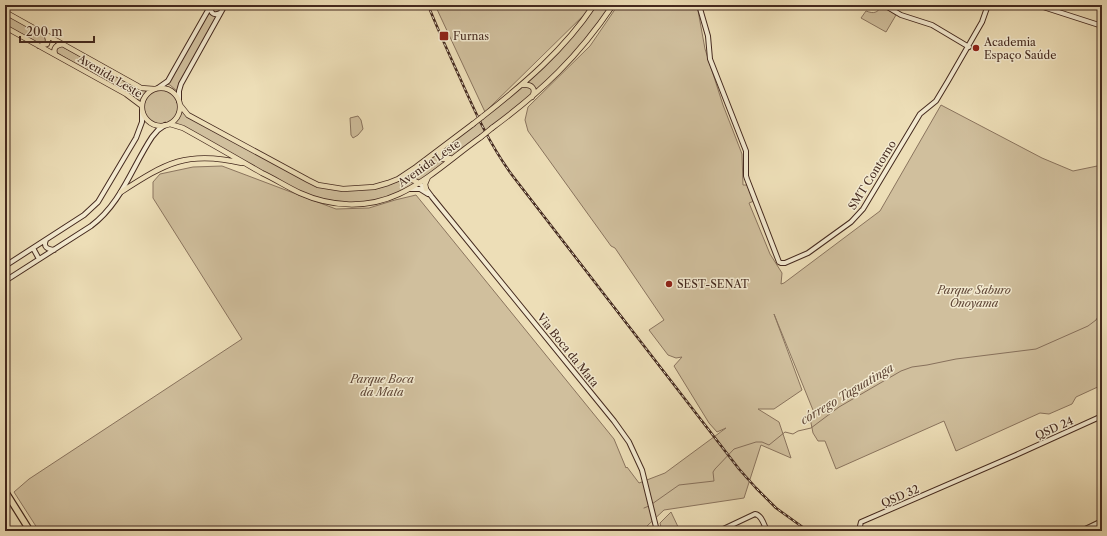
<svg xmlns="http://www.w3.org/2000/svg" width="1107" height="536" viewBox="0 0 1107 536" font-family="'Libre Caslon Text',serif">
	<style>
		.green { fill: #d0bf9d; stroke: #8a745e }
		.lines { fill: none; stroke-linecap: round; stroke-linejoin: round }
		.stream { stroke: #87705b; stroke-width: 1 }
		.secondary-casing { stroke: #44291e; stroke-width: 6 }
		.primary-casing { stroke: #44291e; stroke-width: 6 }
		.highway-casing { stroke: #44291e; stroke-width: 8 }
		.secondary { stroke: #f3ead0; stroke-width: 4 }
		.primary { stroke: #eddeb7; stroke-width: 4.5 }
		.highway { stroke: #eddeb7; stroke-width: 5.5 }
		.rail-casing { stroke: #44291e; stroke-width: 2.5 }
		.rail { stroke: #f3ead0; stroke-width: 1; stroke-dasharray: 3; stroke-linecap: butt }
		.primary-bridge-casing { stroke: #44291e; stroke-width: 6; stroke-linecap: butt }
		.primary-bridge { stroke: #eddeb7; stroke-width: 4.5 }
		.poi-dot { fill: #8f2418; stroke: #f3ead0; stroke-width: 1.5 }
		.labels { text-anchor: middle; stroke-width: 3; stroke-linejoin: round; paint-order: stroke }
		.poi-label { font-size: 11px; fill: #44291e; stroke: #f3ead0; text-anchor: start }
		.street-label { font-size: 11px; fill: #44291e; stroke: #f3ead0 }
		.park-label { font-size: 11px; font-style: italic; fill: #604737; stroke: #f3ead0 }
		.water-label { font-size: 12px; font-style: italic; fill: #604737; stroke: #f3ead0 }
	</style>
	<rect width="100%" height="100%" fill="#eddeb7"/>
	<filter id="stains"><feTurbulence type="fractalNoise" baseFrequency=".005" numOctaves="4"/><feColorMatrix values="0 0 0 0 .2 0 0 0 0 .09 0 0 0 0 .02 0 0 0 .5 -.17"/></filter>
	<radialGradient id="worn" r=".72"><stop offset=".6" stop-color="#630" stop-opacity="0"/><stop offset="1" stop-color="#630" stop-opacity=".3"/></radialGradient>
	<path class="green" d="M435 5H593L591 8 485 112Z
		M596 5H612L579 49 532 97 428 177 382 201 343 205 299 192 184 127 170 125C176 122 181 117 182 109L298 176 331 189 374 187 398 178 485 113 569 41 586 20Z
		M618 5H697L705 49 723 105 742 154 743 185H747L754 201 749 203 770 254 782 273 781 284 784 283 880 211 941 105 1042 158 1073 171 1102 165V385L1076 397 1072 404 1049 414 1040 413 956 451 944 421 836 469 825 441H818L813 433 810 418 815 415 774 314 802 390 774 409H758L779 422 791 458 761 445 744 498 664 510 647 526 649 531H39L14 492 29 479 242 339 153 198V182L160 174 193 167 222 166 336 209 369 208 395 200 416 195 614 439 626 468 627 467 639 483 665 473 726 428 717 432 709 423 674 366 682 357 676 358 668 355 649 330 664 320 615 248 611 246 528 131 525 120 528 107 590 46Z
		M882 6 896 15 886 32 861 18 866 11C874 14 877 13 882 6Z
		M209 10 218 16 179 83 177 91 170 85 166 84 175 73Z
		M5 13 14 18 46 38V41L42 45 5 25Z
		M61 46 87 60 136 88 146 91 140 103 131 95 130 96 97 77 56 52V47Z
		M144 107a17 17 0 1 1 34 0a17 17 0 1 1-34 0Z
		M358 116 361 120 363 129 358 135 353 138 351 135 350 118Z
		M671 512 680 531H662L660 523Z"/>
	<g class="lines">
		<path class="stream" d="M652 504 679 485 714 481 713 472 715 469 734 449 756 442H762L769 445 785 432 793 434 798 431 811 428 839 407 901 371 912 367 927 365 956 359 1036 349 1088 326 1096 320 1102 310
			M644 508 649 506"/>
		<g class="secondary-casing">
			<path id="secondary" d="M211 5C210 13 213 16 220 13
				M699 5 708 36 710 59 746 151V176L747 179 779 262 781 263H785L808 253 851 222 863 209 920 114 936 101 948 81 982 22 988 5
				M884 5 901 15 932 25 969 47
				M1037 5 1102 26
				M158 88 168 81 173 72 211 5
				M179 101V91L181 84 225 5
				M419 183 426 189 432 197 614 421 629 442 642 470 657 531
				M410 189H420L428 194
				M46 240C43 247 47 249 54 250
				M33 248 39 259
				M5 266 84 215 98 202 136 138 142 122V110
				M5 281 91 226C121 204 132 167 152 137L158 130 165 125
				M719 531 755 514C762 515 764 525 767 531
				M862 531 860 526 861 522 1016 455 1102 416
				M1081 531 1102 521"/>
		</g>
		<g class="primary-casing">
			<path id="primary" d="M5 12 136 85 141 88 154 89
				M5 27 126 94 142 106
				M39 46 47 44 48 40 47 36
				M55 54C53 48 56 45 63 44
				M522 85C531 84 537 88 532 97
				M142 107a19 19 0 1 1 38 0a19 19 0 1 1-38 0Z
				M180 105 188 115 308 180 318 185 343 189 374 187 388 183 398 179 416 167 473 124
				M482 117C524 84 564 50 594 5
				M170 124 183 128C210 143 236 158 262 173 275 179 287 187 300 193 331 207 367 209 399 194 429 180 454 156 481 137
				M492 128C542 91 578 57 613 5
				M441 149 440 153 443 159H446L450 158
				M400 179C407 179 413 179 419 183
				M426 189 425 184 428 177
				M121 192C166 163 187 150 242 163"/>
		</g>
		<g class="highway-casing">
			<path id="highway" d="M5 491 30 531"/>
		</g>
		<use href="#secondary" class="secondary"/>
		<use href="#primary" class="primary"/>
		<use href="#highway" class="highway"/>
		<g class="rail-casing">
			<path id="rail" d="M428 5C438 30 449 54 460 78 475 112 490 145 512 175L739 469 756 488 776 508 808 531"/>
		</g>
		<use href="#rail" class="rail"/>
		<g class="primary-bridge-casing">
			<path id="primary-bridge" d="M473 124 482 117
				M481 137 492 128"/>
		</g>
		<use href="#primary-bridge" class="primary-bridge"/>
	</g>
	<g class="poi-dot">
		<rect x="439" y="31" width="10" height="10" rx="2"/>
		<circle cx="976" cy="48" r="4"/>
		<circle cx="669" cy="284" r="4"/>
	</g>
	<g class="labels">
		<g class="poi-label">
			<text x="453" y="40">Furnas</text>
			<text x="984" y="46">Academia<tspan x="984" dy="13">Espaço Saúde</tspan></text>
			<text x="677" y="288">SEST-SENAT</text>
		</g>
		<g class="street-label">
			<text transform="translate(110 76) rotate(31)" y="4">Avenida Leste</text>
			<text transform="translate(429 163) rotate(-35)" y="4">Avenida Leste</text>
			<text transform="translate(872 175) rotate(-58)" y="4">SMT Contorno</text>
			<text transform="translate(568 350) rotate(51)" y="4">Via Boca da Mata</text>
			<text transform="translate(1054 428) rotate(-24)" y="4">QSD 24</text>
			<text transform="translate(900 496) rotate(-23)" y="4">QSD 32</text>
		</g>
		<g class="park-label">
			<text x="974" y="294">Parque Saburo<tspan x="974" dy="13">Onoyama</tspan></text>
			<text x="382" y="383">Parque Boca<tspan x="382" dy="13">da Mata</tspan></text>
		</g>
		<g class="water-label">
			<text transform="translate(847 394) rotate(-31)" y="4">córrego Taguatinga</text>
		</g>
	</g>
	<rect width="1107" height="536" fill="none" stroke="#eddeb7" stroke-width="20"/>
	<rect x="6" y="6" width="1095" height="524" fill="none" stroke="#44291e" stroke-width="2"/>
	<rect x="10" y="10" width="1087" height="516" fill="none" stroke="#44291e"/>
	<path d="M20 36v6h74v-6" fill="none" stroke="#44291e" stroke-width="2"/>
	<text x="26" y="36" font-size="12" fill="#44291e" stroke="#f3ead0" stroke-width="3" paint-order="stroke">200 m</text>
	<rect width="100%" height="100%" filter="url(#stains)"/>
	<rect width="100%" height="100%" fill="url(#worn)"/>
</svg>
